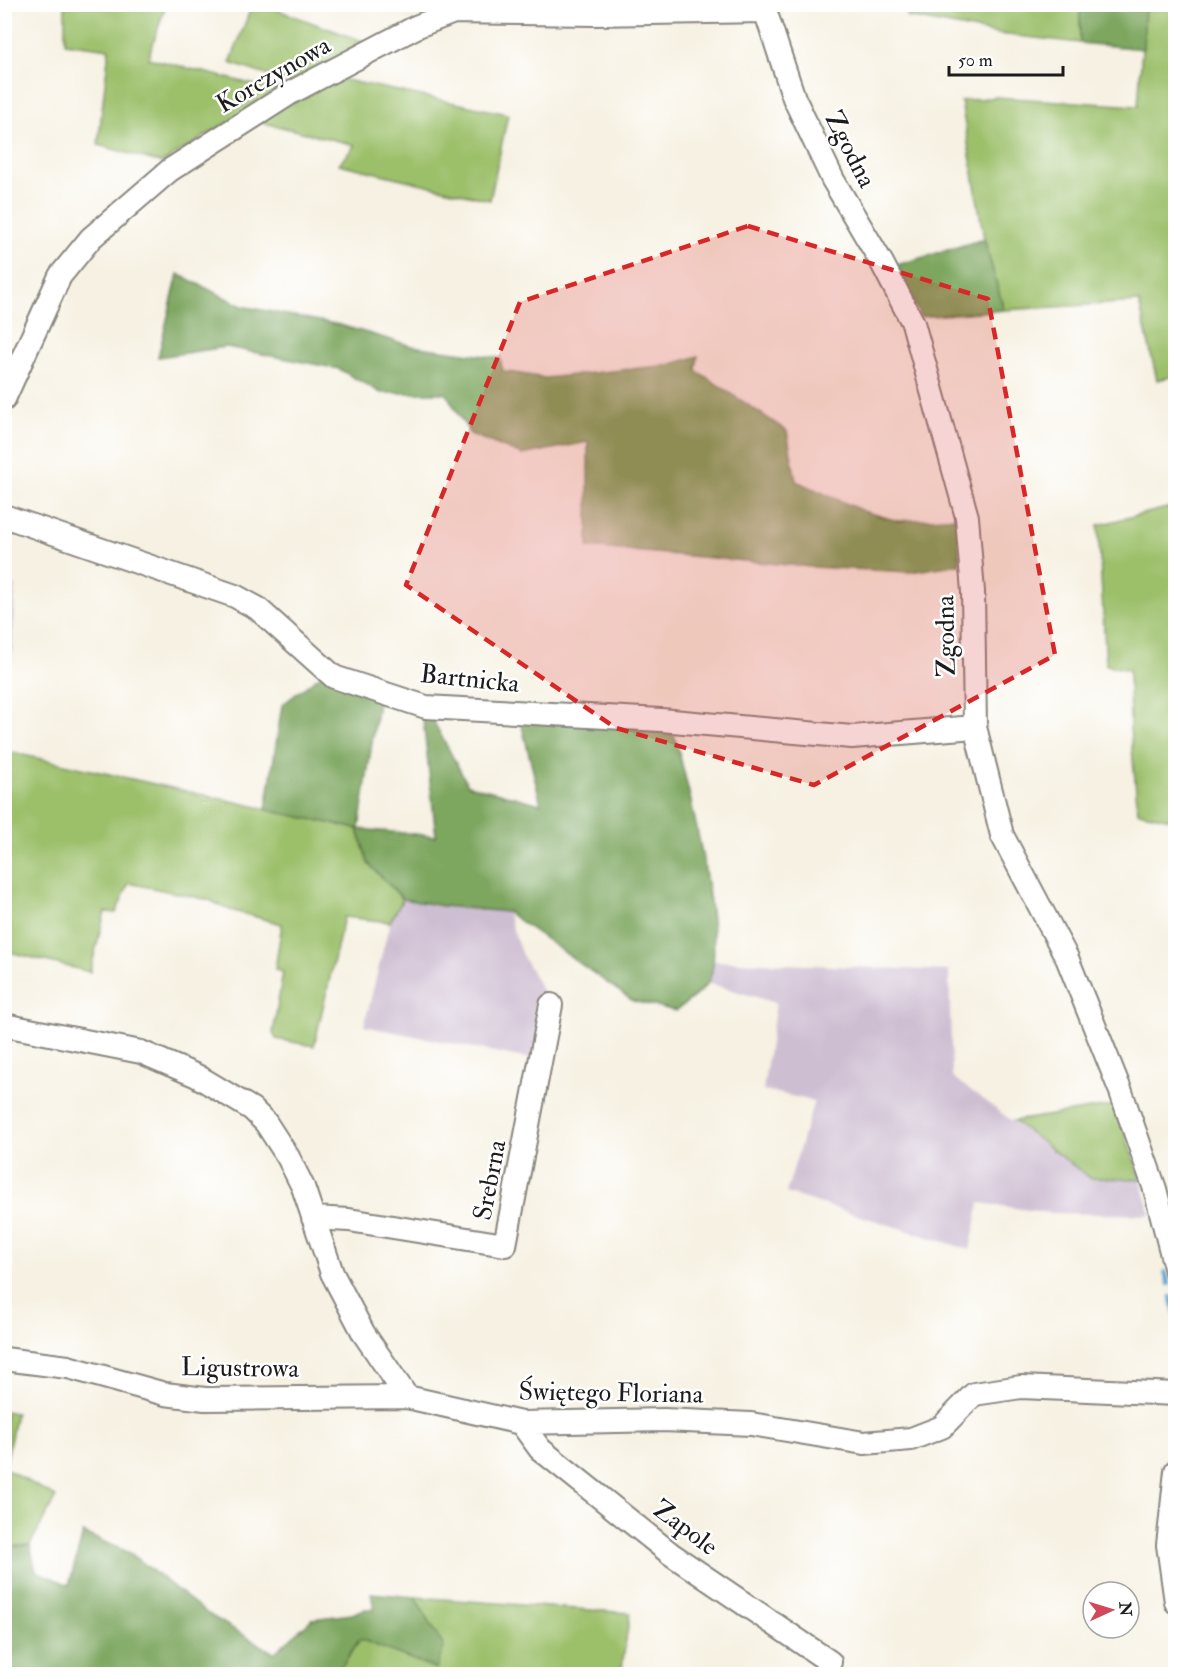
<svg xmlns="http://www.w3.org/2000/svg" width="1180" height="1679" viewBox="0 0 1180 1679" font-family="'IM FELL Double Pica',serif">
	<style>
		.industrial { fill: #cebed2 }
		.green { fill: #9cc06b; stroke: #5c6e44; stroke-width: 1.5 }
		.forest { fill: #7da65f; stroke: #4c613e; stroke-width: 1.5 }
		.lines { fill: none; stroke-linecap: round; stroke-linejoin: round }
		.stream { stroke: #5aa5d2; stroke-width: 4.5 }
		.minor-casing { stroke: #89867f; stroke-width: 26 }
		.minor { stroke: #fff; stroke-width: 22 }
		.marked { fill: #d62828; fill-opacity: 0.2; stroke: #d62828; stroke-width: 4.5; stroke-dasharray: 12 8; stroke-linejoin: round }
		.labels { text-anchor: middle; stroke-width: 5; stroke-linejoin: round; paint-order: stroke }
		.street-label { font-size: 26px; fill: #1c1c1c; stroke: #fff }
	</style>
	<rect width="100%" height="100%" fill="#fff"/>
	<filter id="ink" filterUnits="userSpaceOnUse"><feTurbulence type="fractalNoise" baseFrequency=".0167" numOctaves="2"/><feDisplacementMap in="SourceGraphic" scale="12" xChannelSelector="R" yChannelSelector="G"/><feConvolveMatrix kernelMatrix="1 2 1 2 8 2 1 2 1" color-interpolation-filters="sRGB"/></filter>
	<filter id="wash" filterUnits="userSpaceOnUse"><feTurbulence type="fractalNoise" baseFrequency=".008" numOctaves="4" result="noise"/><feDisplacementMap in="SourceGraphic" scale="24" xChannelSelector="R" yChannelSelector="G"/><feGaussianBlur stdDeviation="1.35" result="paint"/><feColorMatrix in="noise" values="0 0 0 0 0 0 0 0 0 0 0 0 0 0 0 0 0 1.4 0 .05"/><feComposite in="paint" operator="in"/></filter>
	<g filter="url(#wash)">
		<rect width="100%" height="100%" fill="#f6f1e2"/>
		<path class="industrial" d="M5 583 15 586 11 666 5 665Z
			M403 899 443 906 507 912 521 953 547 999 535 1060 364 1026 390 922Z
			M714 961 949 971 952 1077 1090 1178 1141 1179 1151 1215 1050 1213 980 1203 970 1250 786 1193 814 1101 763 1090 776 1003 708 983Z"/>
		<path class="green" d="M65 5H166L148 58 279 91 162 163 98 145 109 49 65 43Z
			M252 5H264L365 42 293 84 230 63Z
			M908 5H1080V43L999 34 907 17Z
			M1145 5H1175V376L1157 380 1139 302 1004 310 984 239 961 101 996 97 1138 106Z
			M331 77 508 114 490 200 339 164 355 145 256 121Z
			M1175 506H1176L1175 820 1138 812 1130 728 1129 670 1106 665 1098 525Z
			M5 751 358 829 368 863 403 899 390 922 344 917 314 1046 276 1039 273 1033 283 972 275 970 282 924 230 910 209 900 129 883 116 913 105 912 90 972 5 951Z
			M1115 1105 1141 1179 1090 1178 1014 1121Z
			M5 1411 16 1413 5 1468 56 1497 30 1545 5 1548Z
			M415 1597 630 1613 621 1674H330L341 1667 360 1639 444 1647Z"/>
		<path class="forest" d="M1080 5H1145L1143 49 1080 43Z
			M984 239 1004 310 920 317 897 265Z
			M178 274 242 306 340 325 412 346 500 358 503 371 545 378 669 365 698 356 696 370 787 431 796 481 863 511 898 521 958 517 960 564 910 572 811 567 588 547V442L522 455 470 434 446 393H381L339 369 226 347 158 357Z
			M322 674 379 696 359 829 436 836 422 710 429 713 468 785 541 804 520 718 672 727C684 769 731 952 707 984 700 994 685 1003 676 1011L633 1001 507 912 443 906 403 899 368 863 358 829 266 810 282 705Z
			M83 1533 130 1553 208 1614 274 1653 312 1619 352 1614 365 1609 374 1610 371 1593 415 1597 444 1647 436 1669 360 1639 341 1667 330 1674H210L205 1667 186 1674H5V1547L30 1545 36 1571 69 1585Z"/>
		<g class="lines">
			<path class="stream" d="M1165 1272 1169 1284
				M1171 1297 1176 1315"/>
		</g>
	</g>
	<g filter="url(#ink)">
		<g class="lines">
			<g class="minor-casing">
				<path id="minor" d="M763 4 794 98 833 180 882 263 913 323 967 517 973 592 975 727 1002 835 1067 958 1121 1092 1155 1189 1176 1271
					M4 399 60 276 91 238 170 170 292 92 418 26 454 12 594 14 764 11
					M4 516 235 596 257 608 334 677 426 707 661 720 852 737 975 727
					M4 1025 141 1052 197 1076 252 1109 266 1123 288 1157 303 1187 332 1273 364 1334 407 1397 521 1423 664 1420 751 1424 864 1443 911 1439 942 1427 974 1394 1021 1387 1176 1394
					M313 1218 349 1220 505 1245 551 1005
					M4 1359 68 1367 165 1394 205 1399 407 1397
					M521 1423 540 1449 671 1554 830 1662
					M1176 1471 1168 1545 1176 1602"/>
			</g>
			<use href="#minor" class="minor"/>
		</g>
	</g>
	<path class="marked" d="M748 226 988 299 1055 655 814 785 616 728 406 585 520 302Z"/>
	<g class="labels">
		<g class="street-label">
			<text transform="translate(273 74) rotate(-30)" y="9">Korczynowa</text>
			<text transform="translate(851 149) rotate(63)" y="9">Zgodna</text>
			<text transform="translate(945 636) rotate(-91)" y="9">Zgodna</text>
			<text transform="translate(470 678) rotate(6)" y="9">Bartnicka</text>
			<text transform="translate(489 1180) rotate(-79)" y="9">Srebrna</text>
			<text transform="translate(240 1367) rotate(1)" y="9">Ligustrowa</text>
			<text transform="translate(611 1392) rotate(1)" y="9">Świętego Floriana</text>
			<text transform="translate(686 1527) rotate(37)" y="9">Zapole</text>
		</g>
	</g>
	<rect width="1180" height="1679" fill="none" stroke="#fff" stroke-width="24"/>
	<g transform="translate(1111 1610) rotate(86)"><circle r="28" fill="#ffffff" stroke="#a4a4a4" stroke-width="1.5"/>
	<path d="M0-4.5L10 22L0 15L-10 22Z" fill="#d1495b"/>
	<text y="-9" font-size="16" font-weight="bold" text-anchor="middle" fill="#1c1c1c">N</text>
	</g>
	<path d="M949 66v9h114v-9" fill="none" stroke="#1c1c1c" stroke-width="3"/>
	<text x="958" y="66" font-size="18" fill="#1c1c1c" stroke="#ffffff" stroke-width="4.5" paint-order="stroke">50 m</text>
</svg>
